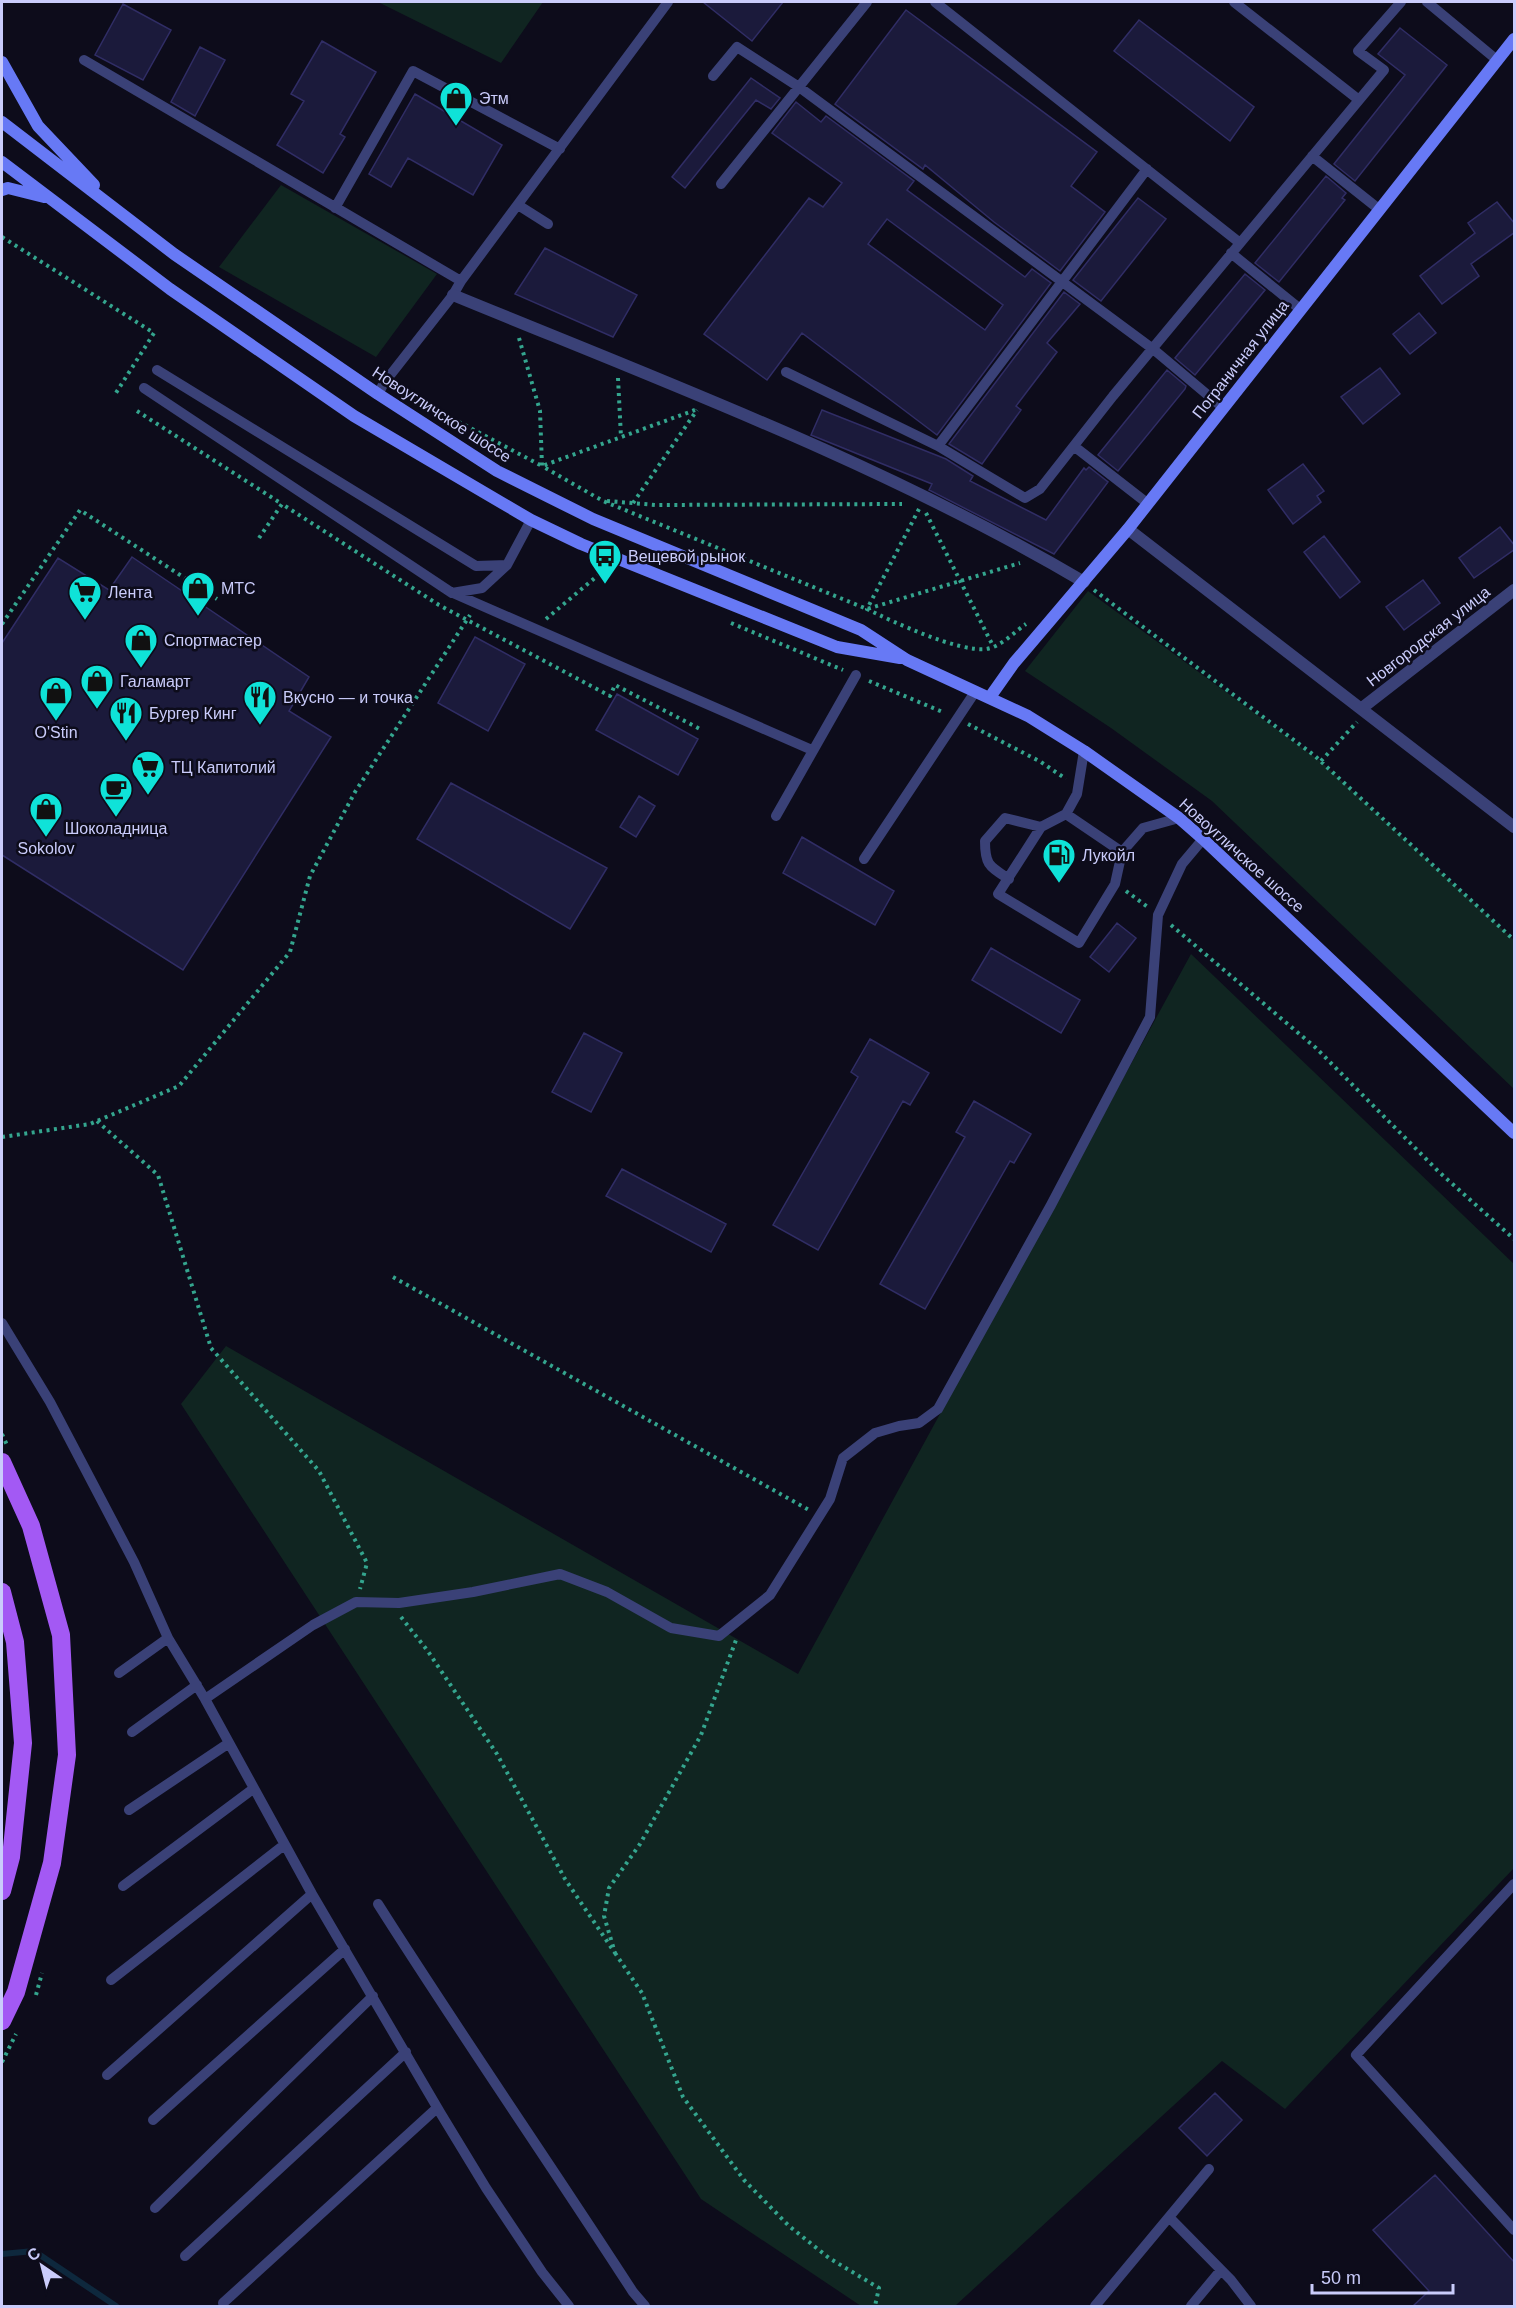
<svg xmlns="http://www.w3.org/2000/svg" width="1516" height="2308" viewBox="0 0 1516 2308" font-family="Arial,sans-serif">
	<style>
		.green { fill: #102521 }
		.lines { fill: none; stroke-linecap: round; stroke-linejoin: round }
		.stream { stroke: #0e283d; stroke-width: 6 }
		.building { fill: #1b1a3b; stroke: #302d65; stroke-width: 1.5; fill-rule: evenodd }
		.path { stroke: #34a58e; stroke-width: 4; stroke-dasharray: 3 4.5; stroke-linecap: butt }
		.lane { stroke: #3a4177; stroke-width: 10 }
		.street { stroke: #3a4177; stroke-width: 12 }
		.secondary { stroke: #6779f5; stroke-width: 12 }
		.primary { stroke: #a359f4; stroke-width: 18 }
		.labels { text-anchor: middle; stroke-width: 5; stroke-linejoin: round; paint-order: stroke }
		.poi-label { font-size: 16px; fill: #caccfb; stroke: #0d0c1b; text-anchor: start }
		.street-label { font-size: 16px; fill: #caccfb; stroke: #0d0c1b }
	</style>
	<rect width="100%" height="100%" fill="#0d0c1b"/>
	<path class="green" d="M378 2H543L501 63Z
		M281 185 437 274 376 357 219 267Z
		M1088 591 1320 761 1514 940V1089L1212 801 1111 728 1025 671Z
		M1191 954 1514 1264V1868L1285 2109 1222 2061 955 2306H861L701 2199 181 1404 226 1346 798 1674Z"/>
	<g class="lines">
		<path class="stream" d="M2 2254 34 2251 116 2306"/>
	</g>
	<path class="building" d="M703 2H783L752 41Z
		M123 4 171 30 143 80 95 55Z
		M906 10 1097 152 1071 186 1105 212 1060 271 994 222 925 165 923 169 835 104Z
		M1139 20 1254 107 1230 141 1114 51Z
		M1400 28 1447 65 1355 181 1334 164 1405 75 1378 54Z
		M322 41 376 72 340 134 345 137 323 173 277 145 304 101 291 94Z
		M200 47 225 60 195 116 171 102Z
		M751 78 780 98 771 109 756 100 685 188 672 177Z
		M415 94 502 145 473 195 408 158 391 187 369 174Z
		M796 102 821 122 826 116 914 181 907 190 1025 277 1032 269 1051 283 937 435 802 333 767 380 704 334 809 198 823 207 842 183 772 133ZM887 219 1003 305 985 330 868 244Z
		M1326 176 1346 193 1342 198 1345 200 1279 282 1255 263Z
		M1138 198 1166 219 1101 301 1073 280Z
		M1497 202 1515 224V232L1471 264 1479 276 1442 304 1420 276 1475 233 1468 223Z
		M545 248 637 295 613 337 515 294Z
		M1245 274 1265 290 1195 375 1175 358Z
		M1064 292 1080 304 1047 343 1057 352 1016 406 1021 410 982 464 949 444Z
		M1419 313 1436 333 1410 354 1393 334Z
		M1380 368 1400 394 1363 424 1341 397Z
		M1167 370 1186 386 1185 389 1118 471 1098 455Z
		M822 410 946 459 973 476 970 481 1046 520 1084 468 1086 470 1089 467 1108 482 1054 554 929 490 932 484 811 435Z
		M1303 464 1324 491 1317 496 1321 502 1293 524 1268 490Z
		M1500 527 1515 546V549L1474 578 1459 558Z
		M1324 536 1360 582 1340 598 1304 552Z
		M132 557 309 677 289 711 331 737 183 970 2 855V643L58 558 109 590Z
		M1423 580 1440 603 1404 630 1386 607Z
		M475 637 525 664 488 731 438 703Z
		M617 694 698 739 678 775 596 730Z
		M451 783 607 868 570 929 417 839Z
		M639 796 655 806 636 837 620 827Z
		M802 837 894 891 875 925 783 873Z
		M1117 923 1136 938 1109 972 1090 957Z
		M991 948 1080 1000 1061 1033 972 980Z
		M584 1033 622 1053 591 1112 552 1092Z
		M870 1039 929 1073 910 1105 903 1101 818 1250 773 1225 858 1077 851 1072Z
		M974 1101 1031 1134 1014 1163 1010 1161 925 1309 880 1284 965 1137 956 1132Z
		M622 1169 726 1224 711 1252 606 1196Z
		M1215 2093 1242 2120 1207 2156 1179 2128Z
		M1435 2175 1515 2263V2307H1412L1429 2291 1373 2230Z"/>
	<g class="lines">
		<path class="path" d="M2 237 154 333 114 396
			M519 338 540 411 542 466 603 501 867 609 1020 563
			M618 378 621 437
			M425 404 542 466 695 410
			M137 411 282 504
			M607 501 656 505 902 504
			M633 503 697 410
			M919 509 867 609C893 622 958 652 986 649 1001 647 1014 632 1026 624
			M926 513 993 646
			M259 538 282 504 439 605 610 696 615 685 702 730
			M1094 590 1315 756 1514 940
			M546 619 603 571
			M731 623 843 670
			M2 624 80 510 217 599
			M869 681 945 713
			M968 724 1041 762 1066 779
			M1321 761 1357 722
			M1126 891 1149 908
			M1171 925 1316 1048 1439 1172 1514 1239
			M97 1121 158 1175 211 1348 319 1471 367 1563 360 1589
			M2 1137 90 1124 179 1086 290 952 310 876 355 792 470 615
			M393 1277 809 1510
			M2 1434 7 1445
			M401 1617 427 1650 497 1754 565 1879 615 1953 604 1916 609 1888 640 1844 701 1735 736 1640
			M615 1953 642 1993 683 2097 744 2180 789 2226 829 2258 879 2288 875 2306
			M36 1995 42 1973
			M2 2062 16 2034"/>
		<path class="lane" d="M935 2 1240 243
			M1234 2 1359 100
			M1427 2 1497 60
			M84 60 461 281
			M713 76 737 47 799 87 1153 349 1222 407
			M1312 156 1380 210
			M721 184 867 2
			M518 205 548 224
			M335 208 413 71 560 149
			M1231 253 1300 309
			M157 370 476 566 507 565
			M786 372 938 446 1025 498 1040 489 1113 396 1384 70 1358 51 1401 2
			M144 388 452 593 482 588 507 565 531 520
			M378 394 384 383 453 295 461 281 668 2
			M938 446 1147 169
			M1075 447 1147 503
			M453 593 812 750
			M1084 751 1077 794 1066 814 1122 852 1143 828 1179 818
			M1066 814 1041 827 998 894 1079 943 1115 884 1122 852
			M776 816 856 675
			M864 859 975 692
			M1009 879C989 866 985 865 985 841L1005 818 1041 827
			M2 1323 50 1402 134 1562 168 1638 205 1699 313 1625 356 1602 399 1603 473 1592 560 1574 607 1592 671 1628 719 1636 770 1595 830 1499 843 1458 875 1433 899 1426 919 1423 938 1409 1051 1205 1150 1017 1158 915 1182 864 1203 839
			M119 1673 168 1638
			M205 1699 312 1894 441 2114 486 2188 542 2272 569 2306
			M132 1732 197 1685
			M129 1810 229 1743
			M1514 1884 1356 2055 1514 2230
			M123 1886 253 1789
			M378 1904C461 2035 549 2162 633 2292L645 2306
			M111 1980 284 1845
			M107 2075 312 1894
			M153 2120 345 1949
			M155 2208 373 1996
			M1169 2217 1231 2280 1251 2306
			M185 2256 406 2052
			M223 2303 437 2108
			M1095 2306 1209 2169
			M1191 2306 1221 2270"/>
		<path class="street" d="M453 295C667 383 884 464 1084 582
			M1128 529 1514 827
			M1362 708 1514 590"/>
		<path class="secondary" d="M2 62 38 126 94 185
			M2 122 174 254 378 394 497 471 593 519 861 630 907 660 1028 716 1084 751 1179 818 1203 839 1514 1133
			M2 162 170 289 354 416 531 520 581 544 837 647 900 658
			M2 190 8 188 44 197
			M990 697 1014 663 1128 529 1514 39"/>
		<path class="primary" d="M2 1462 31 1526 61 1635 67 1755 52 1863 16 1992 2 2021
			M2 1592 15 1642 23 1743 11 1857 2 1891"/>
	</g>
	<defs>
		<g id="shop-pin" transform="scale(1.725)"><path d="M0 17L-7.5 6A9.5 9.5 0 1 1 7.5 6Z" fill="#0fe2d8" stroke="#0d0c1b"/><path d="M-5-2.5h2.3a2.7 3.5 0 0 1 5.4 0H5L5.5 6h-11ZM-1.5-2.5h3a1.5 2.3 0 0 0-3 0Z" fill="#111"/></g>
		<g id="bus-pin" transform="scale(1.725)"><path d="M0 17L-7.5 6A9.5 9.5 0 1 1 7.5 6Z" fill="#0fe2d8" stroke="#0d0c1b"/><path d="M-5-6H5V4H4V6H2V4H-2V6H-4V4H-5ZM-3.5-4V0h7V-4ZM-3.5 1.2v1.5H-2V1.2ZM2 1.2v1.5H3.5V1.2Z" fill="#111"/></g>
		<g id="supermarket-pin" transform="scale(1.725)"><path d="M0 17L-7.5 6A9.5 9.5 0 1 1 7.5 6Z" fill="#0fe2d8" stroke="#0d0c1b"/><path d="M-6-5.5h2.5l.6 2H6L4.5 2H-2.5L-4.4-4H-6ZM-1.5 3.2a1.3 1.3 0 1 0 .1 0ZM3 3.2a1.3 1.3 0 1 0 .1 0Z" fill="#111"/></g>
		<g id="restaurant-pin" transform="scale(1.725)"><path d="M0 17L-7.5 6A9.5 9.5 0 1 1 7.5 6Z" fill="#0fe2d8" stroke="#0d0c1b"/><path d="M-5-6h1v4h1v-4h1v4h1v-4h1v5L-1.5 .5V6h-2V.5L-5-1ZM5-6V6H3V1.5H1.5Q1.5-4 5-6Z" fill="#111"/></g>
		<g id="cafe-pin" transform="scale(1.725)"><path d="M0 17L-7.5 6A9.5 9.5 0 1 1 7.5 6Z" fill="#0fe2d8" stroke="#0d0c1b"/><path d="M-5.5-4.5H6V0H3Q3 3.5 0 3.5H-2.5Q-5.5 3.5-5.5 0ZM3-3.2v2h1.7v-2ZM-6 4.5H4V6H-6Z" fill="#111"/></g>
		<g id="fuel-pin" transform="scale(1.725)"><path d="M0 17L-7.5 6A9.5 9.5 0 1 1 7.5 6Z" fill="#0fe2d8" stroke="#0d0c1b"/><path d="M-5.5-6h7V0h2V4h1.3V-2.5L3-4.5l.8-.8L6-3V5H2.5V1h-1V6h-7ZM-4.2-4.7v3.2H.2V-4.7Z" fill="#111"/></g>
	</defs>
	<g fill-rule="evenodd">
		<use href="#shop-pin" x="456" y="98"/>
		<use href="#bus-pin" x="605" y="556"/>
		<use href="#shop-pin" x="198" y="588"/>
		<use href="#supermarket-pin" x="85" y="592"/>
		<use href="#shop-pin" x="141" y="640"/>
		<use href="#shop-pin" x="97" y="681"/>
		<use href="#shop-pin" x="56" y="693"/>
		<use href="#restaurant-pin" x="260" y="697"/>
		<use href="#restaurant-pin" x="126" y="713"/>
		<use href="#supermarket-pin" x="148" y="767"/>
		<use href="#cafe-pin" x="116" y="789"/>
		<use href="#shop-pin" x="46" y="809"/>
		<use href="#fuel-pin" x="1059" y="855"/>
	</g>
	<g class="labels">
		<g class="poi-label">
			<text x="479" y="104">Этм</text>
			<text x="628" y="562">Вещевой рынок</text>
			<text x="221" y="594">МТС</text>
			<text x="108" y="598">Лента</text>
			<text x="164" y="646">Спортмастер</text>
			<text x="120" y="687">Галамарт</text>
			<text x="283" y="703">Вкусно — и точка</text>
			<text x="149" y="719">Бургер Кинг</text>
			<text x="56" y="738" text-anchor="middle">O'Stin</text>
			<text x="171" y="773">ТЦ Капитолий</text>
			<text x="116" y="834" text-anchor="middle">Шоколадница</text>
			<text x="46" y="854" text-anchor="middle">Sokolov</text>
			<text x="1082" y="861">Лукойл</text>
		</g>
		<g class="street-label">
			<text transform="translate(1240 359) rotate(-52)" y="6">Пограничная улица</text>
			<text transform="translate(442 414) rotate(33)" y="6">Новоугличское шоссе</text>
			<text transform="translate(1428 636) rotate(-38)" y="6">Новгородская улица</text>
			<text transform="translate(1242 855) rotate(42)" y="6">Новоугличское шоссе</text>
		</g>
	</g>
	<rect width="1516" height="2308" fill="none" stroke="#caccfb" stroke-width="6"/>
	<g transform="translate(42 2266) rotate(325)" stroke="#0d0c1b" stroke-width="4.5" paint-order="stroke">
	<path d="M0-4.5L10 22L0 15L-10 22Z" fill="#caccfb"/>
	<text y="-9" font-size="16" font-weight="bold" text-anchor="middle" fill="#caccfb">С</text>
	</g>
	<path d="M1312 2284v9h141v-9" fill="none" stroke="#caccfb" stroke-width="3"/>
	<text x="1321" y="2284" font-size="18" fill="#caccfb" stroke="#0d0c1b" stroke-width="4.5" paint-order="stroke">50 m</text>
</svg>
